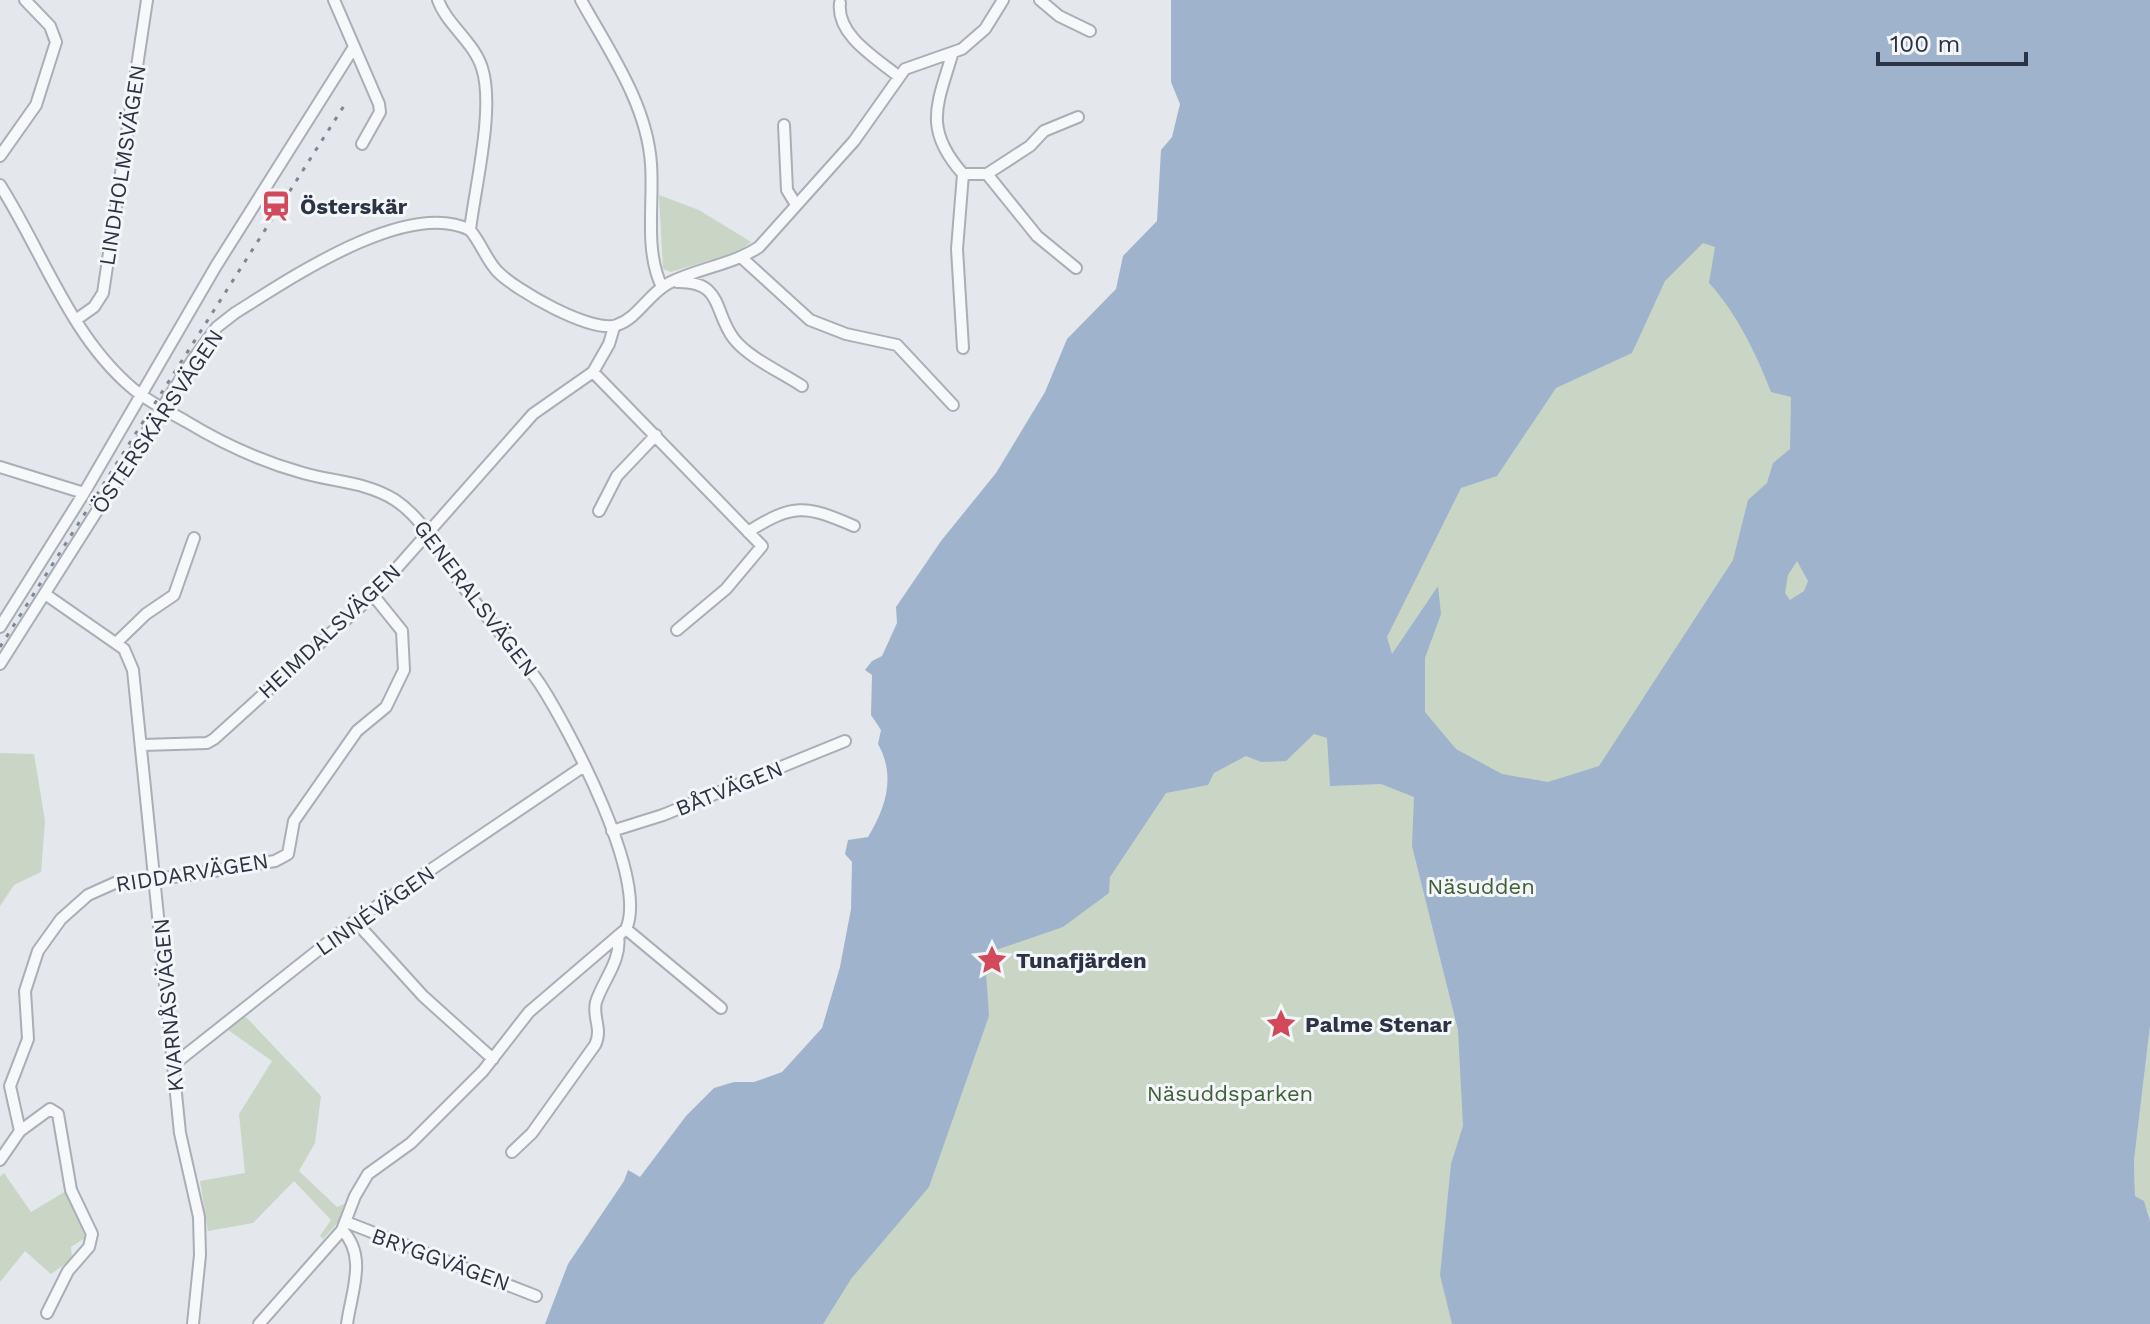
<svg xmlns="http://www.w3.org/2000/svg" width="2150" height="1324" viewBox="0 0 2150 1324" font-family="'Work Sans',sans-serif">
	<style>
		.green { fill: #c9d6c5 }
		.water { fill: #9fb4cc; fill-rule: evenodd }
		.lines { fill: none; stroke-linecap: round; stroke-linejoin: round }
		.minor-casing { stroke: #a9aeb7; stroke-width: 14 }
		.minor { stroke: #f7f8fa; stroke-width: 10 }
		.rail { stroke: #7d8696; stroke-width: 3; stroke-dasharray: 4 8; stroke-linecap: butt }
		.labels { text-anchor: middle; stroke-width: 6; stroke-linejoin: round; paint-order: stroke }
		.street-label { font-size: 22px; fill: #2b3445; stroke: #f4f6f9 }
		.poi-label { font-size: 22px; font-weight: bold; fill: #2b3445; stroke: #f4f6f9; text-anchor: start }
		.park-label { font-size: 22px; fill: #3f6138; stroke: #f4f6f9 }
	</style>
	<rect width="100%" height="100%" fill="#e4e7ec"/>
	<path class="green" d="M1845 0 1881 1324H691L942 875Z
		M659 195 699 210 751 242 739 251 671 272 663 269Z
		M0 753 34 754 45 821 41 872 14 885 0 906Z
		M244 1015 321 1096 315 1143 299 1171 337 1207 344 1204 339 1221 323 1239 320 1236 331 1220 294 1181 253 1223 208 1231 200 1181 245 1173 239 1114 272 1061 228 1030Z
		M2150 1026V1221L2144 1202 2135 1196 2134 1161Z
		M4 1173 31 1212 66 1191 80 1215 85 1238 71 1247 72 1259 51 1274 25 1251 0 1282V1177Z"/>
	<path class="water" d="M1171 0H2150V1026L2134 1161 2135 1196 2144 1201 2150 1221V1324H1452L1440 1275 1451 1164 1463 1126 1458 1030 1412 846 1414 797 1381 784 1330 786 1327 738 1314 734 1286 761 1261 762 1246 756 1214 773 1208 785 1166 793 1110 877 1109 893 1063 927 996 950 985 957 989 1016 929 1187 851 1279 823 1324H545L568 1264 624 1181 628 1170 640 1177 686 1116 714 1088 734 1082H754L782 1072 822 1028 840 967 851 909 852 862 845 854 848 840 868 837C886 807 896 776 878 744L881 730 871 715 872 675 865 670 872 661 882 656 897 623 896 607 941 541 996 473 1045 392 1067 339 1116 289 1123 256 1157 221 1161 150 1172 137 1180 104 1171 82ZM1703 243 1715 247 1709 283C1736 312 1757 355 1771 392L1791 397 1790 449 1773 463 1767 483 1748 500 1733 560 1599 766 1548 782 1502 774 1456 749 1425 712V658L1441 614 1438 586 1392 654 1387 637 1461 488 1497 476 1556 388 1632 353 1665 281ZM1797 561 1808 581 1804 591 1790 600 1785 593 1788 575Z"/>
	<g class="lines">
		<g class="minor-casing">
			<path id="minor" d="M334 0 379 104 380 112 362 144
				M438 0C447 25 474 42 482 68 495 108 475 187 470 230
				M581 0C609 51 647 104 651 164 654 204 644 250 662 287
				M1040 0 1059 16 1090 31
				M840 3C836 35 876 58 898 76
				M952 55C937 105 923 129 963 174H987L1037 236 1076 268
				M784 125 787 190 795 203
				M0 156 36 105 56 42 50 26 25 0
				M987 174 1030 146 1044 131 1078 117
				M0 185C42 251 70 335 131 387 148 402 168 411 187 422 225 445 260 461 303 473 334 482 367 482 395 500 428 522 441 558 465 589 489 621 517 651 540 684 569 729 649 879 626 929L529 1012 483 1071 411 1143 368 1174 355 1196 342 1230 259 1324
				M742 258 810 320 846 334 897 345 953 405
				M677 282C724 281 713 312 734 339 749 358 781 372 802 386
				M77 319 94 307 103 293 147 0
				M963 348 957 249 963 174
				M593 372 762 546 726 589 677 630
				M0 467 84 493
				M599 511 617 476 656 435
				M748 532C793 503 806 505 854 526
				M45 594 124 649 133 670 180 1133 199 1217 200 1255 193 1324
				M0 627 84 493 216 266 354 47
				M116 643 146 614 174 595 194 538
				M0 664 192 361 217 327 235 313C288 280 407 198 470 230 481 243 486 259 497 271 515 290 592 334 617 325 638 318 649 293 669 283 698 268 732 265 759 247L854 141 905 69 962 49 985 29 1003 0
				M143 745 207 743 214 739 373 595 533 414 593 372 609 344 614 327
				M612 831 663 815 845 741
				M355 921 423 996 493 1059
				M626 929 721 1008
				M173 1065 355 921 584 766
				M20 1131 50 1109 58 1114 71 1190 92 1234 89 1247 68 1271 47 1313
				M512 1152 532 1133 595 1045C603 1029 592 1017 596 1002 603 980 622 960 618 936
				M0 1160 20 1131 10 1086 28 1039 25 991 38 951 61 919 88 895 117 882 183 876 275 861 288 854 294 821 357 731 386 707 404 670 402 631 373 595
				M346 1222 536 1296
				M342 1230C368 1256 351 1293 347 1324"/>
		</g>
		<use href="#minor" class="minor"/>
		<path class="rail" d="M0 647 347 101"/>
	</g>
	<defs>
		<g id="station-bare" transform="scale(2.4)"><path d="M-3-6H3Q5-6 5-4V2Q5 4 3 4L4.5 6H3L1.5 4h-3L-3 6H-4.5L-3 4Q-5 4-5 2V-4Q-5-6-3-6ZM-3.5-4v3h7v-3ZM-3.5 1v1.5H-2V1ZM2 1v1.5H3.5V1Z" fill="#d1495b" stroke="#f4f6f9" stroke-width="2.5" paint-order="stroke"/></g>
		<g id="sight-bare" transform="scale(2.4)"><path d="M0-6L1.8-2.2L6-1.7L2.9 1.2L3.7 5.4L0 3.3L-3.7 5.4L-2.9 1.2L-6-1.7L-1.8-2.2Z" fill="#d1495b" stroke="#f4f6f9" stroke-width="2.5" paint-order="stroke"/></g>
	</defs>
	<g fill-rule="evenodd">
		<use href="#station-bare" x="276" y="206"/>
		<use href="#sight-bare" x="992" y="960"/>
		<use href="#sight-bare" x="1281" y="1024"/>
	</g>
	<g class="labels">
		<g class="street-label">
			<text transform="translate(122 165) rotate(-81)" y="8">LINDHOLMSVÄGEN</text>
			<text transform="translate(157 421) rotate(-56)" y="8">ÖSTERSKÄRSVÄGEN</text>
			<text transform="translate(476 598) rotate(53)" y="8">GENERALSVÄGEN</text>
			<text transform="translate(329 631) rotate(-43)" y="8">HEIMDALSVÄGEN</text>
			<text transform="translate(729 788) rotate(-22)" y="8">BÅTVÄGEN</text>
			<text transform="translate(192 872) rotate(-9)" y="8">RIDDARVÄGEN</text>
			<text transform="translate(375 910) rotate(-35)" y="8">LINNÉVÄGEN</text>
			<text transform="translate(168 1005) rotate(-95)" y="8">KVARNÅSVÄGEN</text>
			<text transform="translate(441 1259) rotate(20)" y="8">BRYGGVÄGEN</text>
		</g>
		<g class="poi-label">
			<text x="300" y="214">Österskär</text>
			<text x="1016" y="968">Tunafjärden</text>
			<text x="1305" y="1032">Palme Stenar</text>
		</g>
		<g class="park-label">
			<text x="1481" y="894">Näsudden</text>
			<text x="1230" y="1101">Näsuddsparken</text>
		</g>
	</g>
	<path d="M1878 52v12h148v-12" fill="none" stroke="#2b3445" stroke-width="4"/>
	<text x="1890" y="52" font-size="24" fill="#2b3445" stroke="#f4f6f9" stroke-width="6" paint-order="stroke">100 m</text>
</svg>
